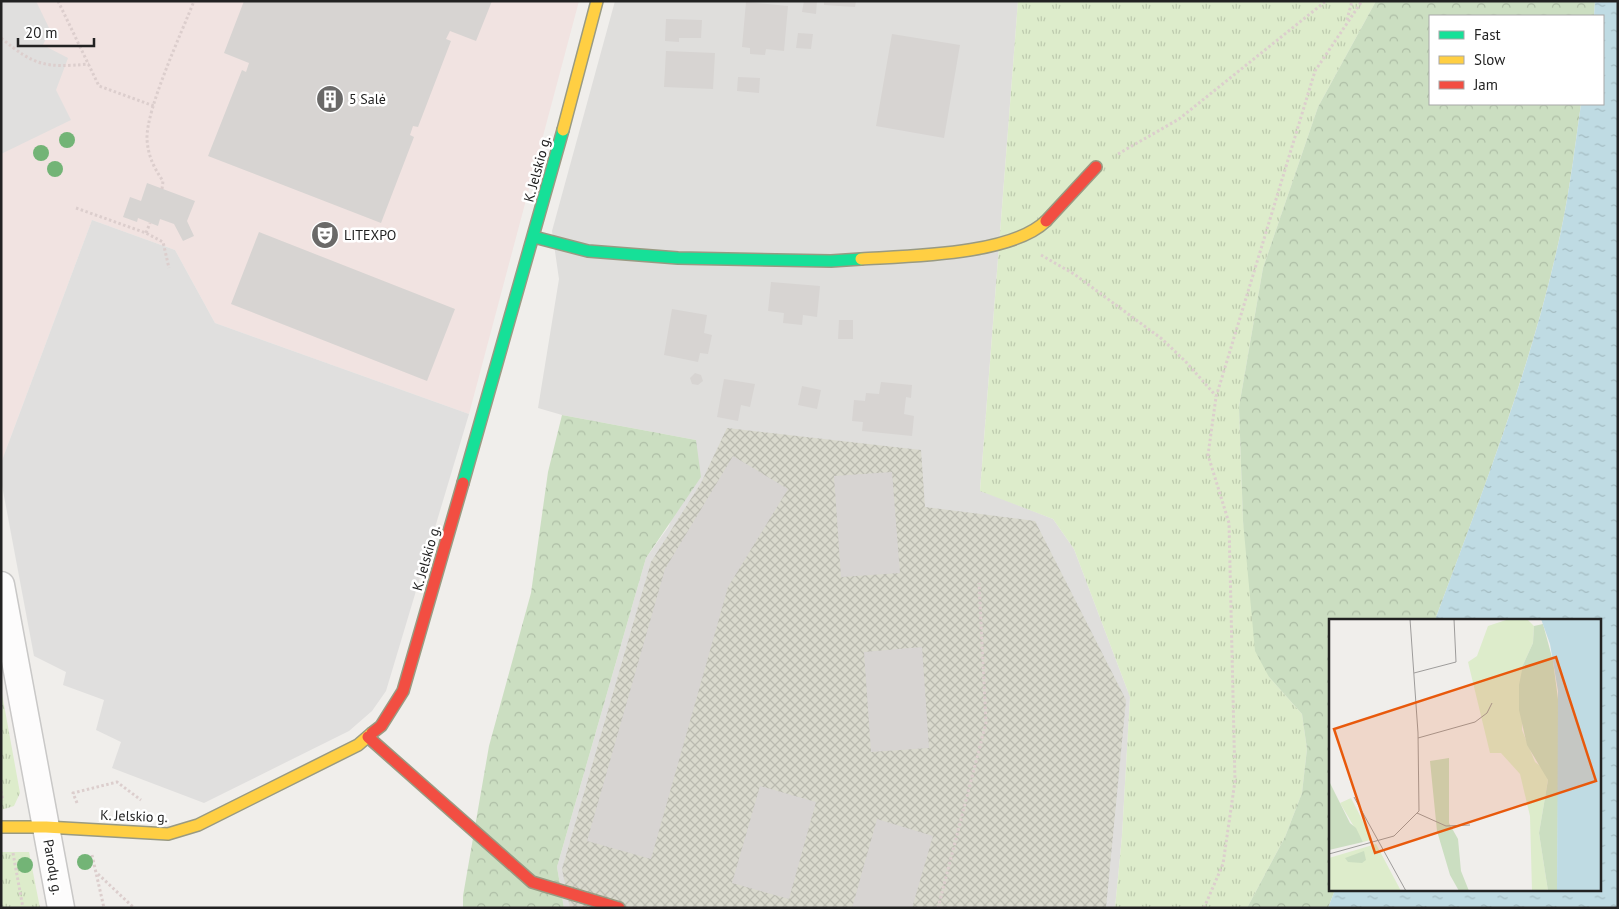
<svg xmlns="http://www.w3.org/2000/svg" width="1619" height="909" viewBox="0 0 1619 909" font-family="'PT Sans',sans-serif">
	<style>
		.residential { fill: #dfdedc }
		.commercial { fill: #f1e3e1 }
		.construction { fill: url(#construction-cross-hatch) }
		.grass { fill: url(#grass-tufts) }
		.forest { fill: url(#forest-crowns) }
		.parking { fill: #e0dfde }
		.water { fill: url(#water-ripples) }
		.building { fill: #d7d4d2 }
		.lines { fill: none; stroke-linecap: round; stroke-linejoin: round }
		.street-casing { stroke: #c9c8c7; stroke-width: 29 }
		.fast-casing { stroke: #999a82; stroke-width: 14 }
		.slow-casing { stroke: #999a82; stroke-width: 14 }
		.jam-casing { stroke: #999a82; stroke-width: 14 }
		.path { stroke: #dccecd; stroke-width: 3; stroke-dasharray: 2.5 2.5; stroke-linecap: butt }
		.street { stroke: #fdfcfc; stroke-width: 26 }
		.fast { stroke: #16e098; stroke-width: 11 }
		.slow { stroke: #ffcf43; stroke-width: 11 }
		.jam { stroke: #f24e42; stroke-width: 11 }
		.tree { fill: #73b476 }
		.labels { text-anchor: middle; stroke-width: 5; stroke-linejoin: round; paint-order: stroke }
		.poi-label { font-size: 14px; fill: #222; stroke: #fff; text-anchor: start }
		.street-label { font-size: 14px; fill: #222; stroke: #fff }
		.inset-road { fill: none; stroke: #9e9c9b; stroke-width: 1 }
		.view { fill: #e8590c; fill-opacity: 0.15; stroke: #e8590c; stroke-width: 2.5 }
		.inset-edge { fill: none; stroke: #222; stroke-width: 2.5 }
	</style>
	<defs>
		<pattern id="construction-cross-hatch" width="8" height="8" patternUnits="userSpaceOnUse" patternTransform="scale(1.25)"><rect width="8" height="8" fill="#d9d9cd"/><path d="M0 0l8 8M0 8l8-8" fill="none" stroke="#babab0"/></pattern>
		<pattern id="grass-tufts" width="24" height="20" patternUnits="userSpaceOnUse" patternTransform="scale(1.25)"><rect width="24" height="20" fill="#ddeccb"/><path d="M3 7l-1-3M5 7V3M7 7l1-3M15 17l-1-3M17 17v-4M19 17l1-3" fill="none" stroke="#bdcaae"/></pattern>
		<pattern id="forest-crowns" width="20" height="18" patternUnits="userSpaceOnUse" patternTransform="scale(1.25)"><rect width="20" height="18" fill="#cbdec1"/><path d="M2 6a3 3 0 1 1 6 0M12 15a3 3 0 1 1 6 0" fill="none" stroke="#aebea6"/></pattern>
		<pattern id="water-ripples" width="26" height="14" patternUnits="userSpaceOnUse" patternTransform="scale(1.25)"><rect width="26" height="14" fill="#bfdbe3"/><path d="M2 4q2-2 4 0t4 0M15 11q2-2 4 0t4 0" fill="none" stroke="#a4bcc2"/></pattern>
	</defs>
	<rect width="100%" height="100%" fill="#f0eeeb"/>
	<path class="residential" d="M615 1H1018L980 490 1053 519 1074 549 1130 697 1122 836 1115 908H564L557 867 646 558 669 526 696 440 562 415 538 408 559 279 552 231Z"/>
	<path class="commercial" d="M1 1H579L469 414 215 323 175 250 92 220 1 463Z"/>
	<path class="construction" d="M727 428 921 450 925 507 1035 521 1126 700 1106 908H570L562 869 651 562 701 483Z"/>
	<path class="grass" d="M1018 1H1376L1318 107 1263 268 1239 407 1243 521 1269 677 1302 714 1307 749 1302 793 1285 837 1247 908H1115L1122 836 1130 697 1074 549 1053 519 980 491Z
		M1 688 20 793 14 806 1 810Z
		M1 852H29L40 908H1Z"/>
	<path class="forest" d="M1376 1H1595L1594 16H1430V104H1581C1575 146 1570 189 1561 231 1533 363 1482 494 1435 620H1330V890H1335L1328 908H1247L1285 837 1302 793 1307 749 1302 714 1269 677 1255 651 1243 521 1239 407 1263 268 1318 107Z
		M562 415 696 440 701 477 646 558 557 867 564 908H463V896L489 746 531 593 548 472Z"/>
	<path class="parking" d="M1 1H36L50 30 43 45 68 58 56 90 71 120 1 154Z
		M92 220 175 250 215 323 469 414 386 691 372 711 349 731 204 803 112 768 121 742 96 730 104 700 63 685 66 672 34 656 1 480V463Z"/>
	<path class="water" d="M1595 1H1618V908H1328L1335 890H1600V620H1435C1482 493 1533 364 1561 231 1570 189 1575 146 1581 104H1603V16H1594Z"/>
	<path class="building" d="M244 1H492L476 41 450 31 446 39 451 41 418 127 413 126 410 135 414 137 381 223 208 156 242 70 246 72 249 63 224 53Z
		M804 1H817L816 14 802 12Z
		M824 1H856L855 7 824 5Z
		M746 2 788 6 784 51 766 49 765 55 750 54V48L742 47Z
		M666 19 702 20 701 38H679V42L665 41Z
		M798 33 813 34 811 49 796 48Z
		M892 34 960 45 944 138 876 126Z
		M666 51 715 53 713 89 664 87Z
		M738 77 760 78 759 93 737 91Z
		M147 183 195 201 187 221 194 236 183 241 174 224 160 219 158 226 138 218 137 222 123 217 130 197 141 201Z
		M259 232 455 309 427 381 231 304Z
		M771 282 820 286 817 317 803 315 802 325 783 323 784 313 768 311Z
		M672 309 707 315 704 333 712 335 708 354 700 353 698 362 664 355Z
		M839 320H853V339H838Z
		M695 373 701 375 703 381 698 385 692 384 690 378Z
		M724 379 755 384 750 407 741 405 738 421 717 417Z
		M881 382 912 385 911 398 906 397 904 414 914 416 912 436 862 431 863 422 852 421 854 400 865 401 866 393 879 394Z
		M802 386 821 390 817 409 798 405Z
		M733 456 788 489 728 587 651 859 587 841 665 569Z
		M892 472 900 573 841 577 834 476Z
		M922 647 929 748 871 752 864 652Z
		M760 786 816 802 789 899 732 883Z
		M877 819 933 836 912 908H852Z"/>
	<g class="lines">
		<g class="street-casing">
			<path id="street" d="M1 585 61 908"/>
		</g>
		<g class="fast-casing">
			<path id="fast" d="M534 237 588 251 678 258 831 261 861 259
				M463 483 563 130"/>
		</g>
		<g class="slow-casing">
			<path id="slow" d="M563 130 597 1
				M861 259C909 256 1011 255 1046 221
				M1 827H46L168 834 198 825 358 745 372 733"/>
		</g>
		<g class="jam-casing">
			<path id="jam" d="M1046 221 1096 167
				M372 733 381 726 403 691 463 483
				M368 737 532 882 619 908"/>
		</g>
		<path class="path" d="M58 1 99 86 154 106
			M1347 20 1352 1
			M1 38C35 66 45 68 89 64
			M1118 154 1179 119 1326 1
			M162 189 163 181C154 168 148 156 147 139 146 109 182 32 194 1
			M76 208 146 233 163 242 169 268
			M146 233 150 223
			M1041 255 1074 274 1162 339 1186 362 1216 396
			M1 791 3 801
			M77 803 73 793 117 782 141 800
			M13 853 23 908
			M92 855 104 908
			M98 874 134 908
			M938 908 986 723 979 583
			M1204 908 1223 864 1235 781 1229 523 1208 455 1216 397 1315 71 1362 1"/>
		<use href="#street" class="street"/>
		<use href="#fast" class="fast"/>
		<use href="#slow" class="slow"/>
		<use href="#jam" class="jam"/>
	</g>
	<g class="tree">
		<circle cx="67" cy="140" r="8"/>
		<circle cx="41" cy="153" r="8"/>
		<circle cx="55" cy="169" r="8"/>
		<circle cx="85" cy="862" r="8"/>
		<circle cx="25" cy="865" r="8"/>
	</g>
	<defs>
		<g id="building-disc" transform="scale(1.4375)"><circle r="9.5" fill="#6a6968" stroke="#fff"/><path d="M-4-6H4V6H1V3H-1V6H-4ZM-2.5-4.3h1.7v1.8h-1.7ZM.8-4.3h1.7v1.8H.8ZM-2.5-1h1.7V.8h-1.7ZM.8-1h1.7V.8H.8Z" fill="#fff"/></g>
		<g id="theatre-disc" transform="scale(1.4375)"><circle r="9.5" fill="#6a6968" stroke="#fff"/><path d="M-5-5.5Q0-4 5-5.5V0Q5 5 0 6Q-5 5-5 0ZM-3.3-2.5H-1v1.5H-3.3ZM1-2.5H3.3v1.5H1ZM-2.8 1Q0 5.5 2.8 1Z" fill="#fff"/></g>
	</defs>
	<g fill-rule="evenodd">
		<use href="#building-disc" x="330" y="99"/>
		<use href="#theatre-disc" x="325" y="235"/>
	</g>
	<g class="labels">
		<g class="poi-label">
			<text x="349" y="104">5 Salė</text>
			<text x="344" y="240">LITEXPO</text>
		</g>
		<g class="street-label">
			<text transform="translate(537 169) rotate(-75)" y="5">K. Jelskio g.</text>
			<text transform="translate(426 558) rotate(-74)" y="5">K. Jelskio g.</text>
			<text transform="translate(134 816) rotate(2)" y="5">K. Jelskio g.</text>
			<text transform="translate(53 867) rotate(80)" y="5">Parodų g.</text>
		</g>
	</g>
	<g transform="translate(1329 619)">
		<rect width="272" height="272" fill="#f0eeeb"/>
		<path d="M180 0H198L205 7 204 24 194 46 193 111 206 143 215 150 219 161 210 214 219 272H203L201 197 191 155 172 134H161L139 43 148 37 159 7ZM22 179 43 220 41 221 0 233 34 223 11 184ZM47 225 72 272H0V239Z" fill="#ddeccb"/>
		<path d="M214 5 224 42 230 88 228 272H219L210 214 219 161 198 126 190 91V66L194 46 204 24 205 7ZM120 139V204L129 220 132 252 140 272H130L121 256 108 212 101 142ZM0 162 21 204 27 209 34 223 0 231ZM35 232 37 241 33 244 19 243 16 239Z" fill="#cbdec1"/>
		<path d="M212 0H272V272H228L229 72 221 25Z" fill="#bfdbe3"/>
		<path class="inset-road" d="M85 54 127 43 125 0M89 119 146 103 158 94 163 84M25 178 77 272M88 194 117 207 141 206M0 235 65 217 90 192 89 114 81 0"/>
		<path class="view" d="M227 38 267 162 46 234 5 110Z"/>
		<rect width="272" height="272" class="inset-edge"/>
	</g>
	<rect width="1619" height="909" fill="none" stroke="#222222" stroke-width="5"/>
	<rect x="1429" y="15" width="175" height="90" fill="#ffffff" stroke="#a7a7a7"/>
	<rect x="1439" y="31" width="25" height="8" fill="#16e098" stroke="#a7a7a7"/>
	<text x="1474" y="40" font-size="15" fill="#222222">Fast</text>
	<rect x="1439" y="56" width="25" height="8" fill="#ffcf43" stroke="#a7a7a7"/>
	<text x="1474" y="65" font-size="15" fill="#222222">Slow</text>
	<rect x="1439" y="81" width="25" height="8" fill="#f24e42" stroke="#a7a7a7"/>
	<text x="1474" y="90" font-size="15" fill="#222222">Jam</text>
	<path d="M18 38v8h76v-8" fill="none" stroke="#222222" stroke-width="2.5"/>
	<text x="25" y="38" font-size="15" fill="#222222" stroke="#ffffff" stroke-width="4" paint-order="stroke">20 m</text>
</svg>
